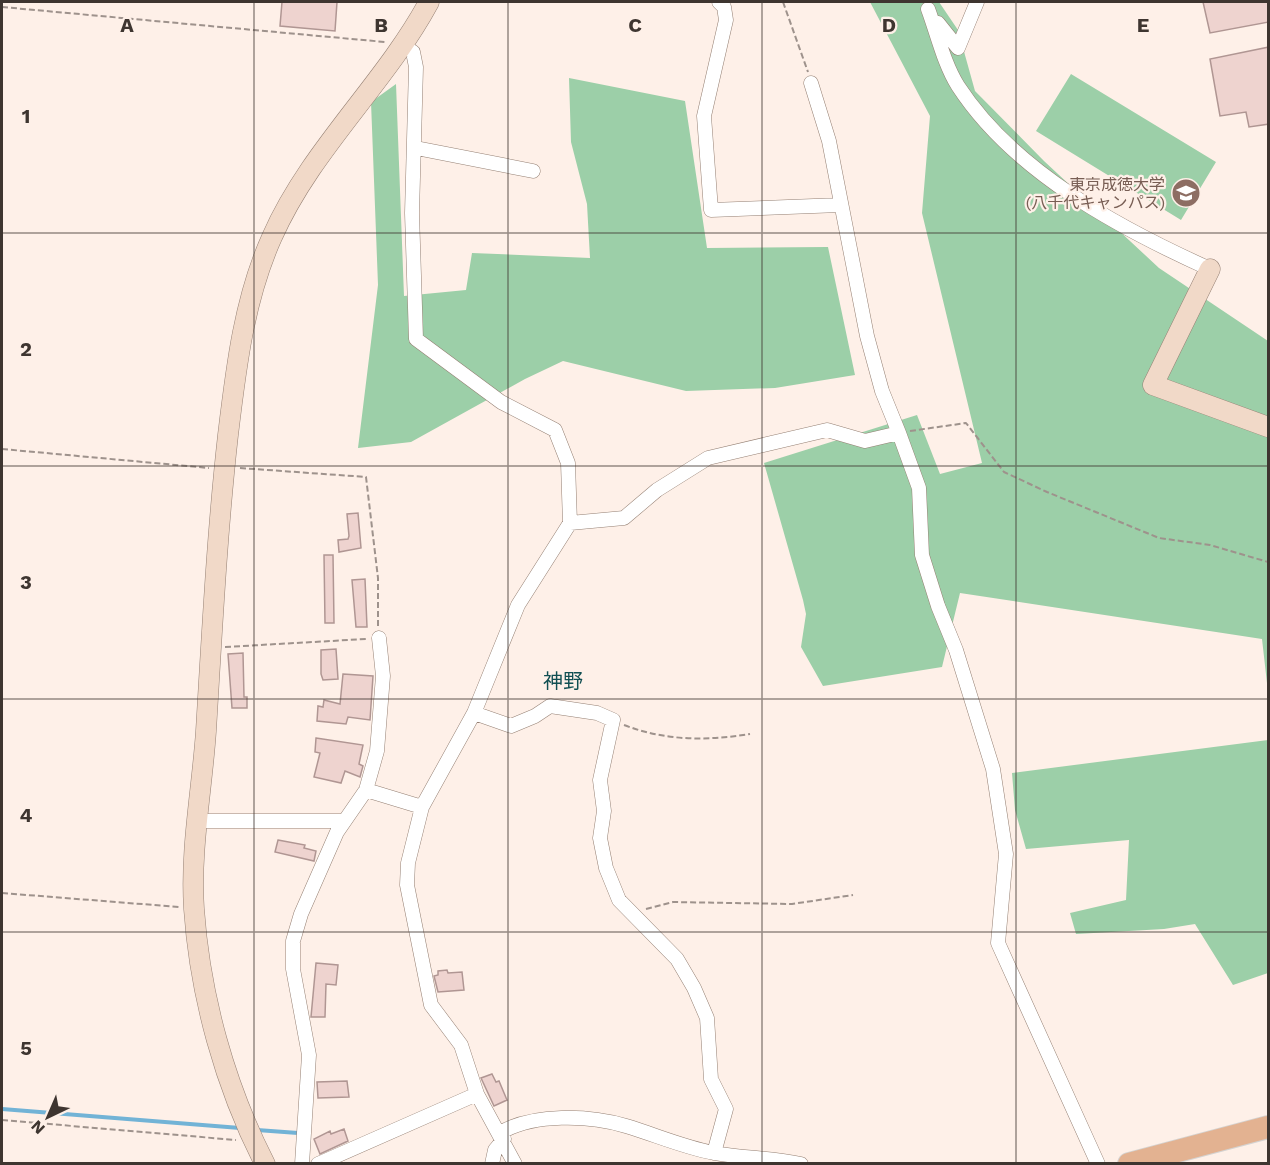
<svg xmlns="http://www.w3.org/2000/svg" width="1270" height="1165" viewBox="0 0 1270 1165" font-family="'Work Sans','Noto Sans JP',sans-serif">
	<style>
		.green { fill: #9ccfa8 }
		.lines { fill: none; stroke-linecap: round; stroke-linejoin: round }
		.stream { stroke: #72b3d6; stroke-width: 4 }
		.building { fill: #eed3cf; stroke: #b09693; stroke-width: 1.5 }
		.street-casing { stroke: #958074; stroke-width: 15 }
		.secondary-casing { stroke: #958074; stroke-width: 21 }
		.primary-casing { stroke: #d5d3d1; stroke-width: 24 }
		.path { stroke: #9e928c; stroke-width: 2; stroke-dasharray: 6 3; stroke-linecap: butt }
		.street { stroke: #fff; stroke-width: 14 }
		.secondary { stroke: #f1d9c8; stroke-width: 20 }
		.primary { stroke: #e3b291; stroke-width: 22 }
		.grid { fill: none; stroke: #3e3530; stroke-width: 1.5; stroke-opacity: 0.55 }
		.labels { text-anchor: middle; stroke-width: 4.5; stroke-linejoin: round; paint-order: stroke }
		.education-label { font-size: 16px; fill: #785e54; stroke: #fef0e8; text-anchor: end }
		.quarter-label { font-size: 20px; fill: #114f52; stroke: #fef0e8 }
		.grid-label { font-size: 20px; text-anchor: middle; font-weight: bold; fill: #3e3530; stroke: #fef0e8; stroke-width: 4.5; stroke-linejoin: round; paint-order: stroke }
	</style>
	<rect width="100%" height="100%" fill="#fef0e8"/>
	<path class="green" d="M870 2H939L958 30 975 91 1044 161 1159 268 1268 341V692L1262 639 960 593 942 667 823 686 801 647 806 614 803 600 764 463 917 415 940 474 982 463 922 213 930 116Z
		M1071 74 1216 162 1181 220 1036 131Z
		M569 78 685 101 707 248 828 247 855 375 775 388 686 391 563 361 525 379 411 442 358 448 378 285 371 102 396 84 404 296 466 290 472 253 590 258 587 204 571 142Z
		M1268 740V973L1233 985 1195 924 1164 929 1076 934 1070 913 1126 900 1129 840 1026 849 1015 810 1012 773Z"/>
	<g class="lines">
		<path class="stream" d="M2 1109 240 1128
			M257 1130 298 1133"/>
	</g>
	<path class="building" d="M282 2H337L335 31 280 26Z
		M1203 2H1269V22L1210 33Z
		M1269 47V124L1249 127 1246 112 1220 116 1210 59Z
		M358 513 361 548 339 552 338 540 348 539 349 536 347 514Z
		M324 555H333L334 623H325Z
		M365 579 367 627H356L352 580Z
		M336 649 338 679 323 680 321 674V650Z
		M243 653 244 697H247V708H232L228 654Z
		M343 674 373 676 370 720 348 717 346 724 317 721 318 706 323 707 324 700 340 704Z
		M316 738 363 745 359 764 363 766 360 777 345 771 341 783 314 777 320 753 315 752Z
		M278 840 305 845 304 848 316 851 314 861 275 852Z
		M316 963 338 965 336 985 326 984 325 1017H311Z
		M447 970 448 973 462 972 464 990 438 992 434 976 438 975V971Z
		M492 1074 496 1082 499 1081 507 1100 494 1106 481 1078Z
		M347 1081 349 1097 318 1098 317 1082Z
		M344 1129 348 1141 320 1154 314 1139 330 1131 331 1134Z"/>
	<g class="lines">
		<g class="street-casing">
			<path id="street" d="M719 2 724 7 726 20 704 116 711 210 840 205
				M928 9C937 33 944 64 958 86 1014 172 1119 228 1210 269
				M938 23 958 48 977 2
				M403 46 413 52 416 67 412 213 416 339 501 402 555 430 568 463 570 523
				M416 148 533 171
				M899 433 919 488 922 555 938 606 956 650 993 769 1006 854 998 943 1098 1164
				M474 713 511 726 535 716 550 706 597 713 613 720 600 780 604 811 600 838 606 868 619 900 677 959 694 988 707 1018 711 1079 726 1109 714 1153
				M366 790 422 807
				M197 821H344
				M500 1133C533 1113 589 1115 626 1126 656 1135 683 1147 714 1153 743 1158 772 1158 801 1164
				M302 1164 309 1055 293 969V941L301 914 337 832 366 790 377 751 383 676 379 638
				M318 1164 477 1094
				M492 1164 495 1150 504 1139
				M515 1164 477 1094 461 1045 431 1005 407 885 408 863 422 807 474 713 518 605 570 523 624 518 657 490 708 458 827 430 865 441 899 433 882 391 867 336 829 141 811 83"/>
		</g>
		<g class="secondary-casing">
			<path id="secondary" d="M1210 269 1153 385 1268 427
				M265 1164C225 1086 200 996 194 909 190 850 202 790 206 731 212 632 217 533 228 435 236 368 244 299 272 237 311 149 384 85 429 2"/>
		</g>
		<g class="primary-casing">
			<path id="primary" d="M1129 1164 1268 1127"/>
		</g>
		<path class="path" d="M783 2 808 72
			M2 7 385 42
			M910 431 966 423 1004 472 1047 492 1159 538 1210 545 1268 562
			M2 449 209 468
			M240 468 366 477 378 578V627
			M225 647 366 639
			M624 725C666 741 706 741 750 734
			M2 893 179 907
			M646 909 673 902 792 904 853 895
			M2 1120 236 1140"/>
		<use href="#street" class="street"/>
		<use href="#secondary" class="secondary"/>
		<use href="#primary" class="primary"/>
	</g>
	<path class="grid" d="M254 2V1164M508 2V1164M762 2V1164M1016 2V1164M2 233H1268M2 466H1268M2 699H1268M2 932H1268"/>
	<defs>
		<g id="university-disc" transform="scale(1.5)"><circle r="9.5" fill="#8d6e63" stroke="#fef0e8"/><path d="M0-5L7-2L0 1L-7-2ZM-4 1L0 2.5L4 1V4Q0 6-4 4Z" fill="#fff"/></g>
	</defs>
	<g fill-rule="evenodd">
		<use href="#university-disc" x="1186" y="193"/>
	</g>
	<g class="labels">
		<g class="education-label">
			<text x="1165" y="190">東京成徳大学<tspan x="1165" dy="18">(八千代キャンパス)</tspan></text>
		</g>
		<g class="quarter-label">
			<text x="563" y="688">神野</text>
		</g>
	</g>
	<g class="grid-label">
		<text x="127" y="32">A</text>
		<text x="381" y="32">B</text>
		<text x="635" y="32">C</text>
		<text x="889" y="32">D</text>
		<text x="1143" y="32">E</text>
		<text x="26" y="123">1</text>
		<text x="26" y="356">2</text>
		<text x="26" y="589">3</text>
		<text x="26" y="822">4</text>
		<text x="26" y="1055">5</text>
	</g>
	<rect width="1270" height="1165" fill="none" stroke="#3e3530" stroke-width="6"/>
	<g transform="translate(48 1117) rotate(224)" stroke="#fef0e8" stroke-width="4.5" paint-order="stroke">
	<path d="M0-4.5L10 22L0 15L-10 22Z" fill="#3e3530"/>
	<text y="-9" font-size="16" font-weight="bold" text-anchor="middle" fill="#3e3530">N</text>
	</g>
</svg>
